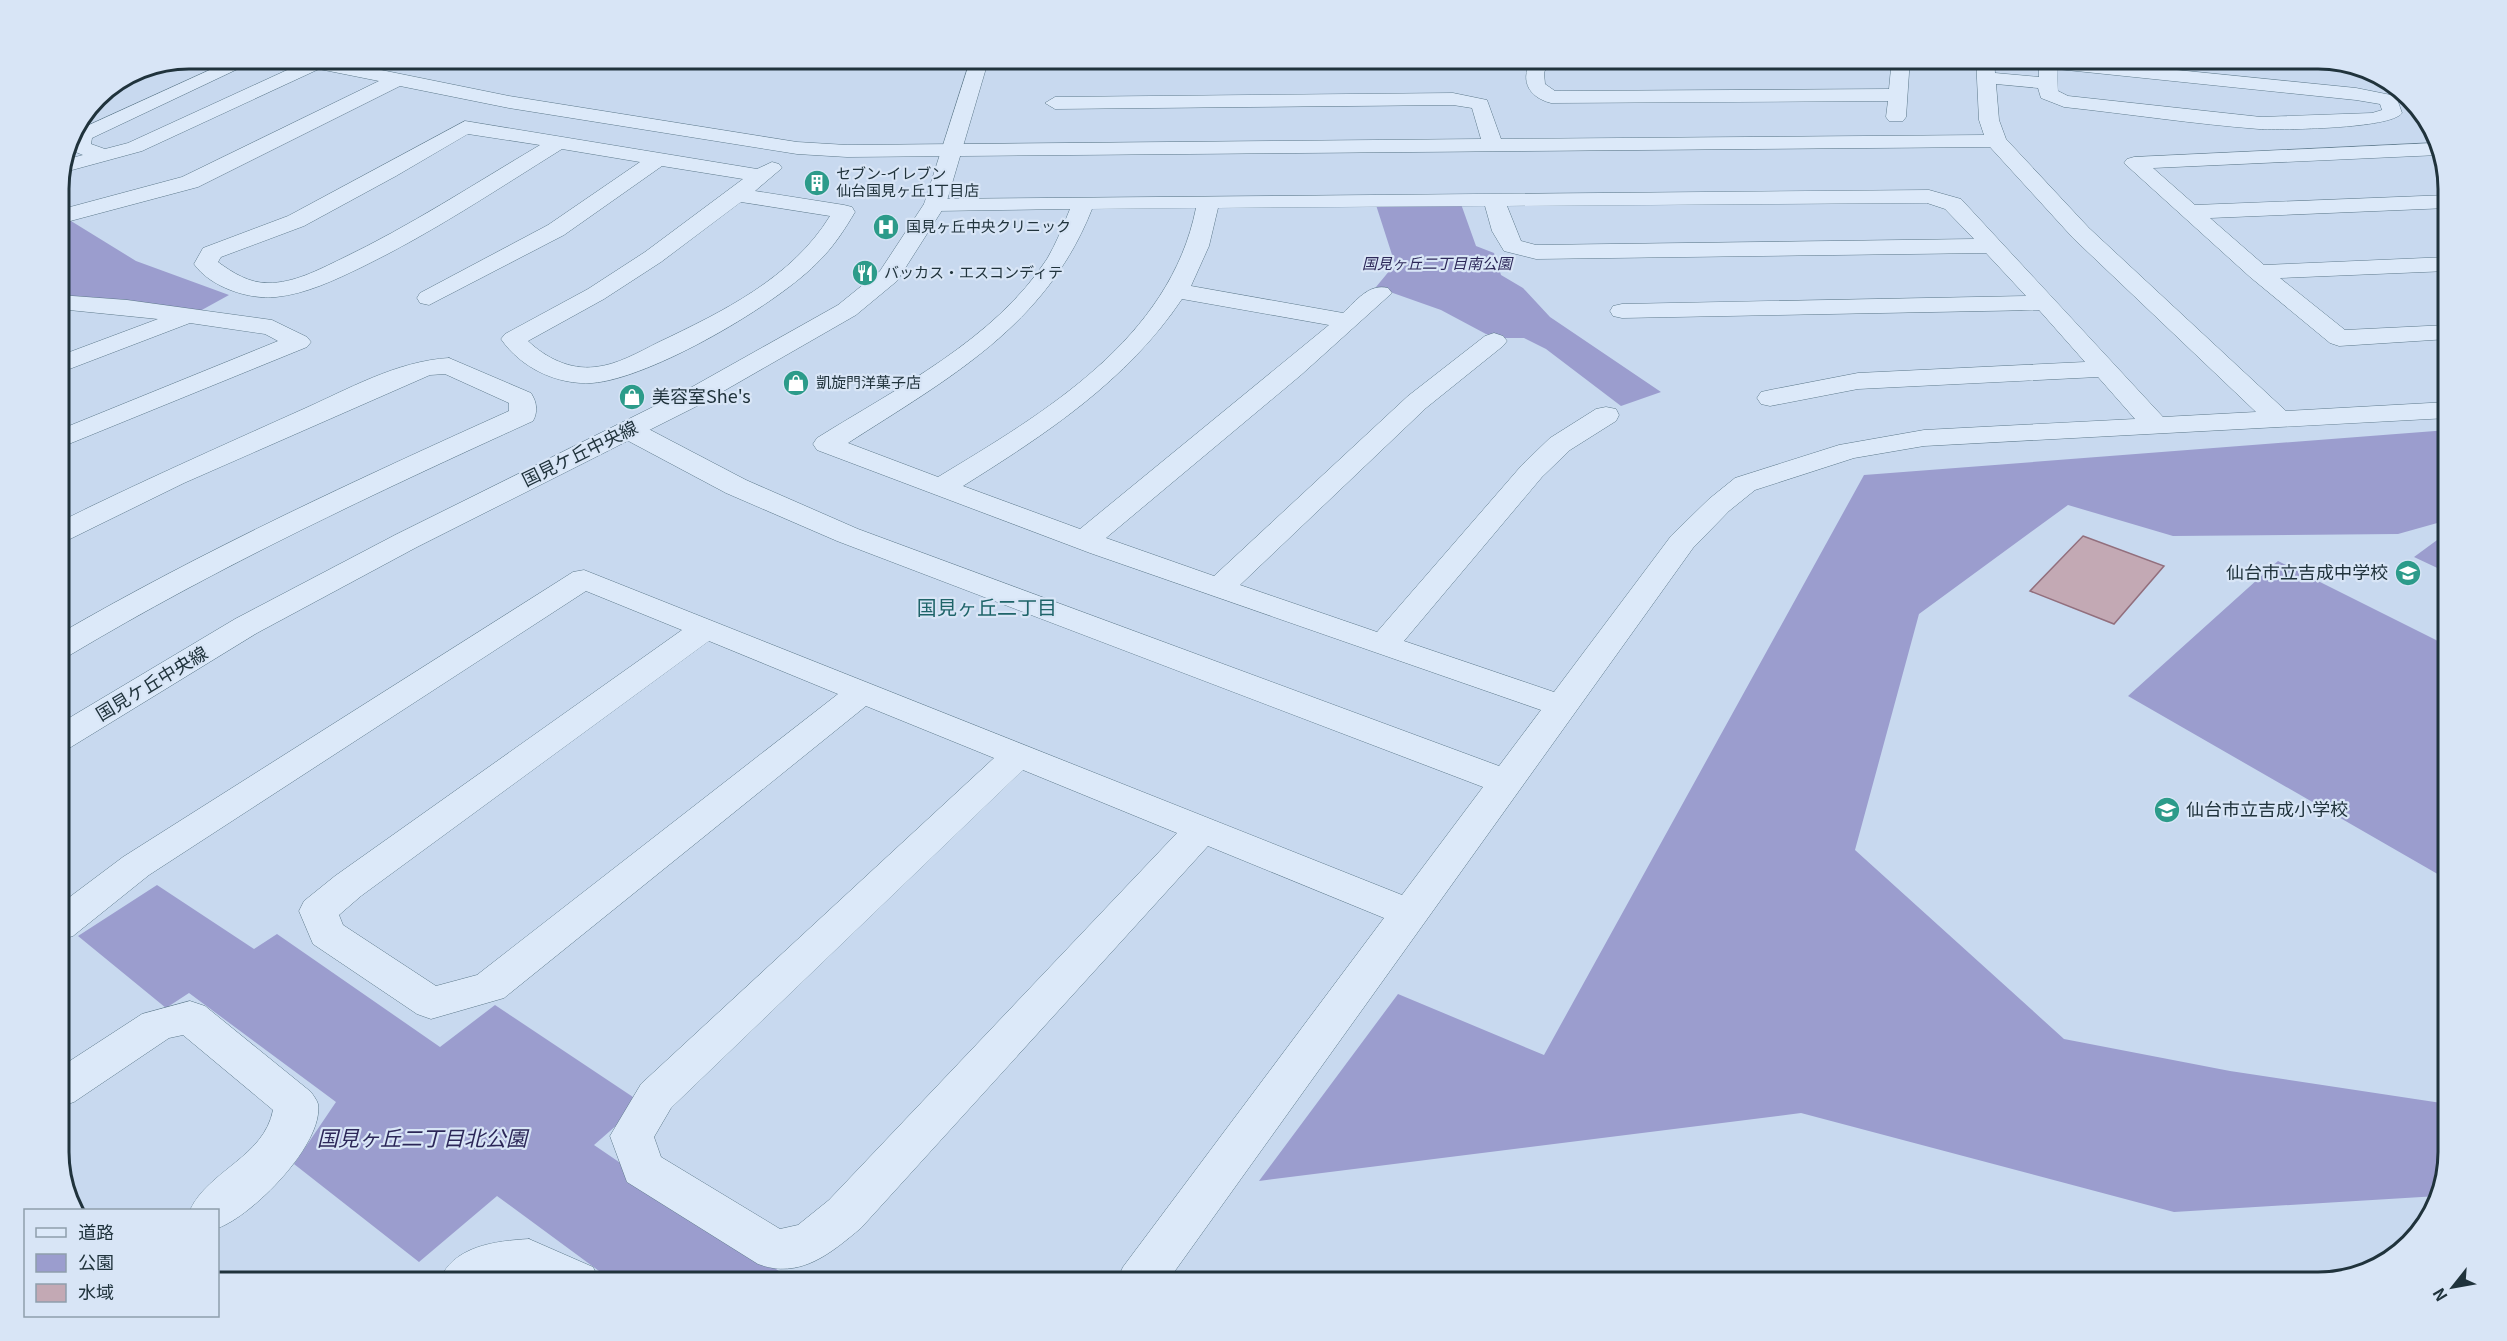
<svg xmlns="http://www.w3.org/2000/svg" width="2507" height="1341" viewBox="0 0 2507 1341" font-family="Georgia,'Noto Sans JP',serif">
	<style>
		.green { fill: #9b9dce }
		.water { fill: #c3a9b4; stroke: #926f7d; stroke-width: 1.5 }
		.lines { fill: none; stroke-linecap: round; stroke-linejoin: round }
		.minor-casing { stroke: #5d798b; stroke-width: 1 }
		.tertiary-casing { stroke: #5d798b; stroke-width: 1 }
		.minor { fill: #dce9f9; fill-rule: evenodd }
		.tertiary { fill: #dce9f9; fill-rule: evenodd }
		.labels { text-anchor: middle; stroke-width: 4.5; stroke-linejoin: round; paint-order: stroke }
		.far-poi-label { font-size: 15px; fill: #20333c; stroke: #d8e5f6; text-anchor: start }
		.far-park-label { font-size: 15px; font-style: italic; fill: #2c2758; stroke: #d8e5f6 }
		.poi-label { font-size: 18px; fill: #20333c; stroke: #d8e5f6; text-anchor: start }
		.street-label { font-size: 18px; fill: #20333c; stroke: #d8e5f6 }
		.neighbourhood-label { font-size: 20px; fill: #1f6469; stroke: #d8e5f6 }
		.near-park-label { font-size: 21px; font-style: italic; fill: #2c2758; stroke: #d8e5f6 }
		.rim { fill: none; stroke: #20333c; stroke-width: 3 }
	</style>
	<rect width="100%" height="100%" fill="#c8d9ef"/>
	<path class="green" d="M172 62 97 96 140 68Z
		M1461 204 1476 246 1494 253 1501 275 1523 288 1550 317 1661 392 1621 406 1546 349 1524 338H1500L1486 334 1441 310 1376 287 1395 264 1376 205Z
		M71 221 136 261 229 295 200 311 70 298 59 299V224Z
		M2448 430V520L2398 534 2173 536 2068 505 1919 614 1855 850 2064 1039 2230 1071 2448 1104V1152L2438 1196 2174 1212 1801 1113 1259 1181 1398 994 1544 1055 1864 475Z
		M2448 532V573L2414 557Z
		M2278 561 2448 646V880L2128 696Z
		M157 885 254 949 277 934 440 1047 495 1005 642 1103 594 1145 795 1282H614L497 1196 419 1262 294 1164 336 1102 189 993 166 1008 78 936Z"/>
	<path class="water" d="M2083 536 2164 566 2114 624 2030 591Z"/>
	<g class="lines">
		<g class="minor-casing">
			<path id="minor" d="M236 58H261L92 138 91 144 105 149 128 143 298 65 286 62 283 58H322L509 96 797 142 847 145 1481 139 1472 108 1453 105 1055 109 1045 103 1055 97 1453 93 1487 100 1501 139 1984 135 1979 120 1976 58H1994L1995 73 2039 77V58H2058L2356 88 2396 96 2402 113C2391 129 2282 130 2259 129 2194 124 2129 114 2064 107L2041 98 2038 88 1996 84 1999 120 2006 139 2089 228 2286 411 2448 402V418L1924 446 1854 458 1755 490 1729 511 1693 548 1167 1282H1116L1123 1267 1384 918 1208 846 861 1228C831 1253 800 1280 758 1264L627 1182 610 1136 641 1084 994 758 866 706 504 998 431 1019 417 1014 313 944 299 911 304 901 335 876 682 630 586 591 149 875 73 936 59 940V905L123 857 573 572 584 570 1402 895 1483 787 837 541 726 493 619 436 615 430 619 424 629 422 639 424 746 480 858 529 1499 766 1541 710 1090 553 817 450 813 444 817 438C897 388 994 340 1047 259 1056 244 1063 226 1070 209L935 211 927 209 924 204 927 199 1929 190 1961 199 2163 417 2256 412 2073 238 1990 147 847 157 797 154 509 108 400 86 198 187 59 224V210L182 177 379 81 319 69 142 151 61 173 64 160 83 155 73 151 70 147 76 131ZM2057 69 2356 100 2380 104 2382 110 2372 113 2261 117 2068 96 2058 91ZM1927 203 1945 209 1974 239 1536 245 1521 241 1507 206ZM1485 206 1492 231 1504 251 1536 259 1986 253 2026 296 1622 304 1613 306 1610 311 1613 316 1622 318 2039 310 2085 362 1858 373 1770 390 1761 392 1757 398 1761 404 1770 406 1858 389 2098 377 2135 419 1924 430 1839 445 1735 478 1709 499 1671 536 1554 692 1404 641 1542 477 1570 450 1616 421 1619 415 1616 409 1606 407 1596 409 1550 438 1522 465 1377 632 1240 585 1426 408 1503 346 1507 341 1503 336 1494 333 1485 336 1408 396 1214 576 1106 538 1301 375 1392 293 1388 288C1369 283 1356 301 1343 313L1191 286 1209 246 1218 208ZM1196 208C1170 339 1044 413 938 477L848 443C949 378 1046 326 1092 209ZM1182 299 1329 325 1080 529 963 486C1046 434 1127 381 1182 299ZM709 641 838 694 477 975 436 986 343 925 339 915 361 896ZM1023 770 1177 833 829 1200 798 1225 780 1229 661 1157 654 1137 671 1108Z
				M1054 58H1228L1219 64 1062 66 1055 64Z
				M1533 58H1561L1558 62 1547 65 1544 73 1545 84 1555 91 1889 89 1892 58H1910L1906 117 1903 121H1889L1886 117 1888 101 1551 103C1527 97 1519 78 1533 58Z
				M465 121 757 169 772 162 779 164 782 168 755 191 844 205 852 207 855 212C845 229 834 246 820 260 780 303 650 379 592 383 557 385 521 368 501 339L505 334 588 289 645 252 743 179 662 166 564 235 429 305 420 303 417 298 420 293 548 225 640 162 562 149C496 190 432 233 362 267 335 280 306 294 276 297 249 300 210 287 194 264L203 248 288 216ZM468 134 540 145C474 184 410 226 341 259 318 270 294 283 268 283 249 283 233 273 218 262L221 257 304 226 396 176ZM741 202 830 216C792 278 722 312 659 342 639 352 617 365 595 367 570 370 546 358 528 341L604 299 661 262Z
				M2435 143 2439 155 2153 168 2195 205 2448 195V208L2210 218 2264 265 2448 257V271L2280 278 2345 330 2448 325V339L2339 346 2330 343 2250 277 2124 163 2127 159 2134 157Z
				M59 295 127 300 272 320 307 337 311 342 307 347 59 448V430L278 341 265 334 190 323 59 373V356L158 319 59 309Z
				M449 358 531 393C537 402 538 412 533 421 375 493 219 566 70 655L59 658V634C204 550 356 480 509 411V403L445 374 430 375 184 483 70 539 59 542V522C138 483 219 447 299 411 347 390 396 361 449 358Z
				M190 1001 205 1006 311 1092C313 1095 317 1100 318 1104 324 1144 252 1216 218 1228V1210H190C209 1170 264 1157 273 1110L183 1035 169 1038 74 1102 59 1107V1068L142 1014Z
				M529 1239 593 1267 600 1282H439C452 1246 495 1241 529 1239Z"/>
		</g>
		<g class="tertiary-casing">
			<path id="tertiary" d="M971 58H989L946 204 897 281 856 315 701 404 417 547 257 633 71 747 59 750V724L235 619 395 535 683 392 838 305 880 271 924 204Z"/>
		</g>
		<use href="#minor" class="minor"/>
		<use href="#tertiary" class="tertiary"/>
	</g>
	<defs>
		<g id="building-disc" transform="scale(1.35)"><circle r="9.5" fill="#2c9b8a" stroke="#d8e5f6"/><path d="M-4-6H4V6H1V3H-1V6H-4ZM-2.5-4.3h1.7v1.8h-1.7ZM.8-4.3h1.7v1.8H.8ZM-2.5-1h1.7V.8h-1.7ZM.8-1h1.7V.8H.8Z" fill="#fff"/></g>
		<g id="hospital-disc" transform="scale(1.35)"><circle r="9.5" fill="#2c9b8a" stroke="#d8e5f6"/><path d="M-5-5h3v3.5h4V-5h3V5h-3V1.5h-4V5h-3Z" fill="#fff"/></g>
		<g id="restaurant-disc" transform="scale(1.35)"><circle r="9.5" fill="#2c9b8a" stroke="#d8e5f6"/><path d="M-5-6h1v4h1v-4h1v4h1v-4h1v5L-1.5 .5V6h-2V.5L-5-1ZM5-6V6H3V1.5H1.5Q1.5-4 5-6Z" fill="#fff"/></g>
		<g id="shop-disc" transform="scale(1.35)"><circle r="9.5" fill="#2c9b8a" stroke="#d8e5f6"/><path d="M-5-2.5h2.3a2.7 3.5 0 0 1 5.4 0H5L5.5 6h-11ZM-1.5-2.5h3a1.5 2.3 0 0 0-3 0Z" fill="#fff"/></g>
		<g id="school-disc" transform="scale(1.35)"><circle r="9.5" fill="#2c9b8a" stroke="#d8e5f6"/><path d="M0-5L7-2L0 1L-7-2ZM-4 1L0 2.5L4 1V4Q0 6-4 4Z" fill="#fff"/></g>
	</defs>
	<g fill-rule="evenodd">
		<use href="#building-disc" x="817" y="183"/>
		<use href="#hospital-disc" x="886" y="227"/>
		<use href="#restaurant-disc" x="865" y="273"/>
		<use href="#shop-disc" x="796" y="383"/>
		<use href="#shop-disc" x="632" y="397"/>
		<use href="#school-disc" x="2408" y="573"/>
		<use href="#school-disc" x="2167" y="810"/>
	</g>
	<g class="labels">
		<g class="far-poi-label">
			<text x="836" y="179">セブン-イレブン<tspan x="836" dy="17">仙台国見ヶ丘1丁目店</tspan></text>
			<text x="906" y="232">国見ヶ丘中央クリニック</text>
			<text x="884" y="278">バッカス・エスコンディテ</text>
			<text x="816" y="388">凱旋門洋菓子店</text>
		</g>
		<g class="far-park-label">
			<text x="1437" y="269">国見ヶ丘二丁目南公園</text>
		</g>
		<g class="poi-label">
			<text x="652" y="403">美容室She's</text>
			<text x="2388" y="579" text-anchor="end">仙台市立吉成中学校</text>
			<text x="2186" y="816">仙台市立吉成小学校</text>
		</g>
		<g class="street-label">
			<text transform="translate(580 454) rotate(-26)" y="6">国見ケ丘中央線</text>
			<text transform="translate(152 684) rotate(-31)" y="6">国見ケ丘中央線</text>
		</g>
		<g class="neighbourhood-label">
			<text x="987" y="615">国見ヶ丘二丁目</text>
		</g>
		<g class="near-park-label">
			<text x="422" y="1146">国見ヶ丘二丁目北公園</text>
		</g>
	</g>
	<path d="M0 0H2507V1341H0ZM189 69H2318A120 120 0 0 1 2438 189V1152A120 120 0 0 1 2318 1272H189A120 120 0 0 1 69 1152V189A120 120 0 0 1 189 69Z" fill="#d8e5f6" fill-rule="evenodd"/>
	<path class="rim" d="M189 69H2318A120 120 0 0 1 2438 189V1152A120 120 0 0 1 2318 1272H189A120 120 0 0 1 69 1152V189A120 120 0 0 1 189 69Z"/>
	<rect x="24" y="1209" width="195" height="108" fill="#d8e5f6" stroke="#8e9eac" stroke-width="1.5"/>
	<rect x="36" y="1228" width="30" height="9" fill="#dce9f9" stroke="#8e9eac" stroke-width="1.5"/>
	<text x="78" y="1239" font-size="18" fill="#20333c">道路</text>
	<rect x="36" y="1254" width="30" height="18" fill="#9b9dce" stroke="#8e9eac" stroke-width="1.5"/>
	<text x="78" y="1269" font-size="18" fill="#20333c">公園</text>
	<rect x="36" y="1284" width="30" height="18" fill="#c3a9b4" stroke="#8e9eac" stroke-width="1.5"/>
	<text x="78" y="1299" font-size="18" fill="#20333c">水域</text>
	<g transform="translate(2453 1287) rotate(239)" stroke="#d8e5f6" stroke-width="4.5" paint-order="stroke">
	<path d="M0-4.5L10 22L0 15L-10 22Z" fill="#20333c"/>
	<text y="-9" font-size="16" font-weight="bold" text-anchor="middle" fill="#20333c">N</text>
	</g>
</svg>
